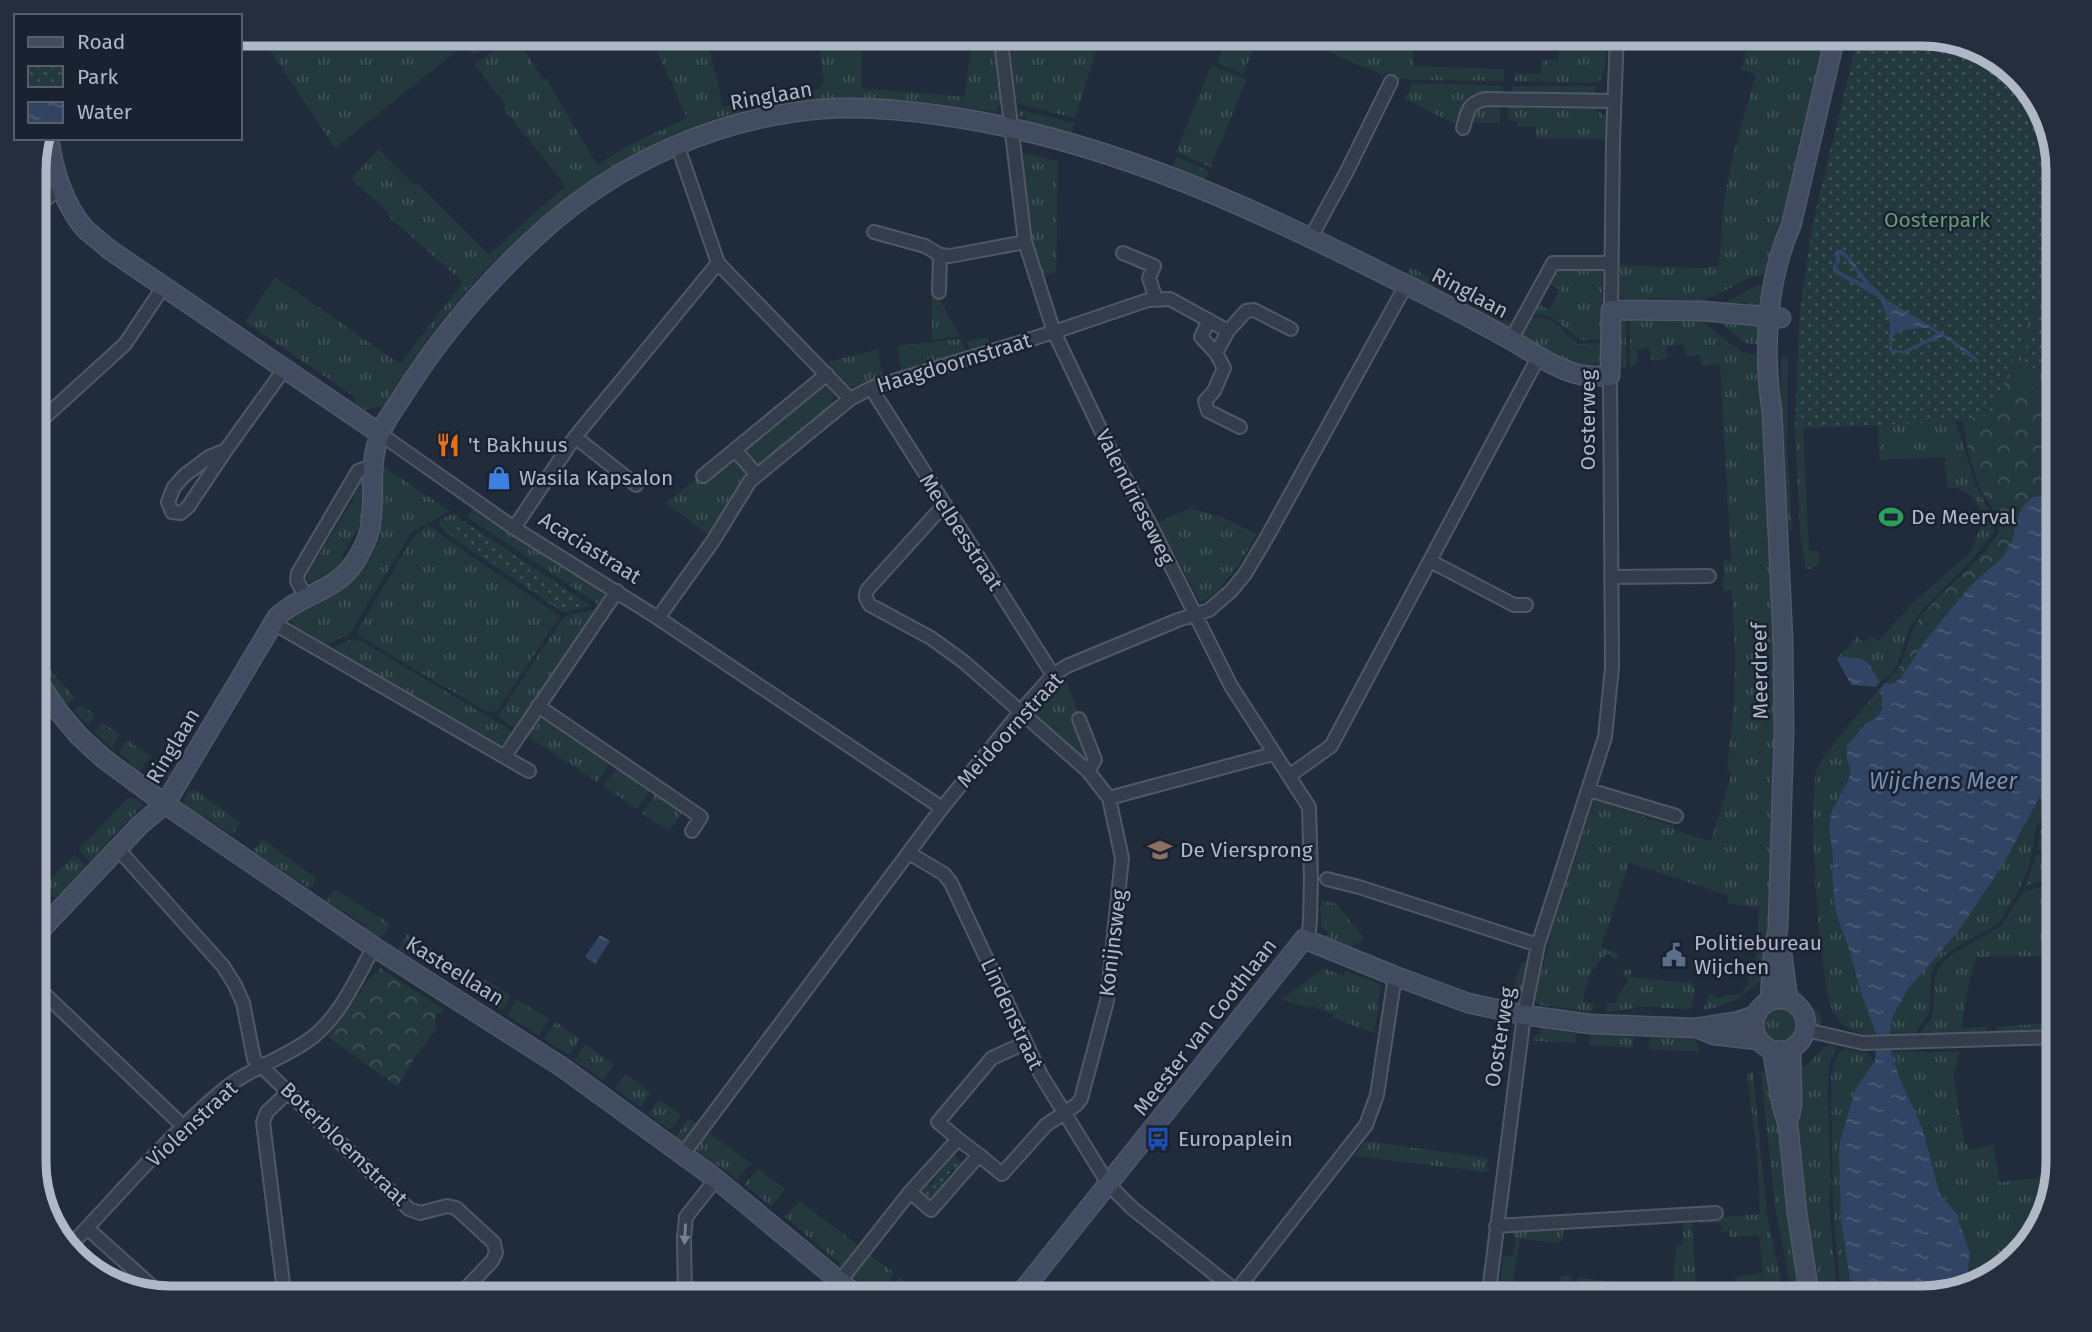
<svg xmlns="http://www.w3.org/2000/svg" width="2092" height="1332" viewBox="0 0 2092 1332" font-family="'Fira Sans',sans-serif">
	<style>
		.grass { fill: url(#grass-tufts) }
		.forest { fill: url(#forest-crowns) }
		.park { fill: url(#park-dots) }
		.water { fill: url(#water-ripples); fill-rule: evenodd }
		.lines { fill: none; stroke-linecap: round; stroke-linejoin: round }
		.street-casing { stroke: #505867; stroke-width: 16 }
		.secondary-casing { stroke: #505867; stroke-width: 21 }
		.street { stroke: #343d4c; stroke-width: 12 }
		.secondary { stroke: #424c60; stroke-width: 18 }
		.oneway { fill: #788190 }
		.labels { text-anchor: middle; stroke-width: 5; stroke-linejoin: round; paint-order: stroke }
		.street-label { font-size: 21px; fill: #b0b8c8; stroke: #1a2231 }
		.park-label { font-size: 21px; fill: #659b74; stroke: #1a2231 }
		.poi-label { font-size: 21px; fill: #b0b8c8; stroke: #1a2231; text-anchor: start }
		.water-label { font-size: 23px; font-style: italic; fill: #758db2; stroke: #1a2231 }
		.rim { fill: none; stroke: #b0b8c8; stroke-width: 9 }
	</style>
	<defs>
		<pattern id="grass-tufts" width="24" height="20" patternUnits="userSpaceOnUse" patternTransform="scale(1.75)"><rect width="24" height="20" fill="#23393d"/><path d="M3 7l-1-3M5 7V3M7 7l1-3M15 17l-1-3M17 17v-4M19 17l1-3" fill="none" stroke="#405458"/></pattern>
		<pattern id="forest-crowns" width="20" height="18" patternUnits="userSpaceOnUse" patternTransform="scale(1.75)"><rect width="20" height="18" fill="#23393d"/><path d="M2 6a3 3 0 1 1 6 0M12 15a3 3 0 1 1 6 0" fill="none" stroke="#405458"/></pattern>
		<pattern id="park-dots" width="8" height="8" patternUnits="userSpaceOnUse" patternTransform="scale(1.75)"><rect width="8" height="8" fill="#23393d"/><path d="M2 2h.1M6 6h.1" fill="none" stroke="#405458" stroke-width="1.8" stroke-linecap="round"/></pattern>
		<pattern id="water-ripples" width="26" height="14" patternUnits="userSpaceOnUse" patternTransform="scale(1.75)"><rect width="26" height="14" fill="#314463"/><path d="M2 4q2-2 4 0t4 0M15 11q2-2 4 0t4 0" fill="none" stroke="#4c5d78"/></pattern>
	</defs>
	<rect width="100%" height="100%" fill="#202b3c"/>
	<path class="grass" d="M259 33H509L474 55 465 44 335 148Z
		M649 33H706L723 107 772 96 819 89 824 83 818 33H862V88L965 97 972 33H994L1001 100 997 112C939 103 882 96 823 99 664 107 531 206 437 327 417 352 400 380 382 406L364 410 356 405 355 397 245 322 275 277 400 364 463 282 389 217 388 212 351 179 379 149 413 184 419 185 489 255 529 218 566 186 505 110V104L474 64 516 36 542 78 547 80 597 165 627 146 687 118Z
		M1009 33H1102L1075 118 1017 104Z
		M1230 33H1260L1243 74 1217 63Z
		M1323 33 1414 35 1413 66 1504 69V81L1414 80 1390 78 1328 52 1335 39Z
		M1565 33H1606C1605 49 1609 71 1598 83L1514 81V73L1542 74V60H1558L1559 49 1565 48Z
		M1750 33H1827L1793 168 1770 275C1740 274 1728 295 1700 300H1625L1619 295 1620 265 1702 268 1718 266C1722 244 1721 223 1724 201 1731 158 1744 116 1756 75L1741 70Z
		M1211 66 1247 79 1210 167 1176 152Z
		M1412 83 1503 86V94C1468 93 1464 90 1461 127L1405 99Z
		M1512 86H1596L1595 95H1512Z
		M1483 105H1500V123H1469L1474 109Z
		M1508 107H1595L1596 110 1605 116V139L1536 138V127H1518V121H1511L1508 117Z
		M1018 109 1074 123 1072 134 1026 122V117L1019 116Z
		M1018 151 1058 161 1056 272 1040 277 1031 241Z
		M1177 157 1209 171 1205 181 1172 167Z
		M2059 242V268L2020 362 2059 379V397L2002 376Z
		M1410 267 1436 281 1430 291 1405 278Z
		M1595 268H1602V339L1580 340 1550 316 1529 313 1537 303 1549 310 1560 290 1546 282 1554 270H1595Z
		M1758 285H1770L1762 307 1756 310 1718 306Z
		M932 296H938L959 336 932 340Z
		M1477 303 1515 325 1510 334 1471 314Z
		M1529 316 1551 320 1579 344 1602 343 1601 363 1586 366V370L1579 369 1518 336Z
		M1626 319V368L1616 369 1617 328 1620 323Z
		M1716 319 1757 323 1761 327 1764 345 1745 343Z
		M1630 321 1702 322 1742 352 1764 356 1771 529 1767 530 1769 561 1773 562 1777 694 1768 979C1756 981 1752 989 1743 995 1732 1003 1716 1009 1703 1009L1710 994 1718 999 1727 995H1741L1745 987 1748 986 1749 976H1755L1759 907 1727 904 1728 895 1629 863 1601 947 1619 954 1615 960 1608 953C1591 967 1586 981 1583 1002L1593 1003V1012L1540 1005 1535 1000 1552 930 1594 800 1674 826V830L1711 841 1732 772 1727 770 1734 704 1735 659 1732 590 1723 591 1724 560 1731 561 1720 364 1702 366 1700 355 1687 356 1683 344 1666 346 1667 357 1665 359 1653 361 1651 359 1649 348 1637 350 1638 361 1630 368Z
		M987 337 991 346 972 352 966 342Z
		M960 339 968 353 902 373 897 346Z
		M878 349 883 378 861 388 859 385 852 387 848 385 828 362Z
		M1781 356H1788L1787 445 1792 531H1789L1788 509H1783L1780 438Z
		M822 386C835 389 835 398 830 408L758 468 744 452 746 448 818 388Z
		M1955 420 1976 486 1994 520 1993 534 1968 564 1921 611 1910 627 1897 665 1892 673 1880 682 1868 661 1862 659 1839 656 1857 637 1864 643 1871 635 1878 641 1916 600 1971 552 1983 520C1979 500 1967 488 1947 487L1945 457 1879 460 1878 424 1841 426Z
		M1803 428 1809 551H1818L1820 558 1818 564 1810 569H1806L1800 536 1795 429Z
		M735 459 749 475 748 478 709 535 666 503 697 478 703 484Z
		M381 465 450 511 412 532 350 633 325 646 293 627 294 624 290 620V617L349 583 372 556 380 539Z
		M359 480 362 482 361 523 343 555 341 565 313 582H308L307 575 304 573 310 561 317 559 354 498 352 490Z
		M474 507 603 589 604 598 599 605 467 517Z
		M1190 508 1224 518 1257 534C1241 561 1228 586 1201 603L1158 523Z
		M453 514 460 518 450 534 565 610 591 606 567 612 561 611 447 534 441 527 438 520Z
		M427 526 436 529 449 541 560 616 496 712 485 711 359 636 357 632 412 538Z
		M597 609 517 730 499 717 498 715 561 621 567 615Z
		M352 639 363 642 514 732 507 742 497 746 332 651 336 646Z
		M34 647 56 677 75 698 65 706 34 660Z
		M1066 681 1080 717 1090 760 1087 764 1042 722 1035 711 1058 685 1059 686Z
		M81 705 95 715 88 725 74 711Z
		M538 718 548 720 609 760 608 766 597 782 526 735Z
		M102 722 120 735 112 748 94 732Z
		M1862 723 1865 724C1852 741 1841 747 1851 770L1829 826 1833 856 1832 876 1835 907 1840 925 1850 952 1861 993 1877 1036C1860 1035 1845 1030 1835 1015 1819 992 1807 797 1817 769 1822 756 1835 744 1842 733L1845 734Z
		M127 740 150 756 139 772 134 770 131 763 119 753Z
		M156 760 173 772 167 779 159 781 147 772Z
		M2059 761V796L2036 828 2029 867 2017 895 1998 924 1953 949 1943 957 1934 967 1931 974 1930 1012 1914 1035H1889C1895 986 1949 947 1975 907 2006 860 2031 810 2059 761Z
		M618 767 651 788 637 809 603 786Z
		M195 790 241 823 232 835 206 817 200 818 184 805 188 791Z
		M656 792 681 810V814L669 831 642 814Z
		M128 798H135L144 804 110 839V847L94 865 78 850Z
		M2059 807V872L2038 848 2040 831Z
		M262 839 316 878 311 889 253 851Z
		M2037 852 2055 876 2025 886Z
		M74 855 86 866 55 898 43 887Z
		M2059 882V1032L1999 1035 1995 1027 2051 1023 2045 956 1977 957 1970 979 1961 1028 1987 1027 1985 1035 1922 1038 1921 1033 1931 1018 1933 1010 1934 983 1937 970 1950 955 2000 927 2023 892Z
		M336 890 390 924 380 940 365 930 363 924 325 900Z
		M34 897H41L49 904 34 920Z
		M1321 901 1335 903 1363 937 1360 944 1355 942 1351 947 1327 937 1328 932 1321 927V913L1319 912 1318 909 1321 908Z
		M407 934 435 951 427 964 407 952 402 953 397 950Z
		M440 954 476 975 467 989 432 967Z
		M1522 962 1527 963 1521 994 1512 991Z
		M1324 968 1344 976 1346 971 1381 984 1375 1029 1379 1035 1332 1017 1333 1014 1309 1005 1308 1008 1282 999Z
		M1631 968V977L1688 983 1689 979 1691 980 1695 992 1691 1009 1638 1007 1606 1013 1607 1003H1616L1620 992 1628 981 1622 972Z
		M484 979 511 996 502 1011 475 994Z
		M1796 987 1820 1015 1821 1021 1818 1027 1811 1019 1807 1008 1791 988Z
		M516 999 549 1019 539 1036 507 1015Z
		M1762 1025a17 17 0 1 1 34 0a17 17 0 1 1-34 0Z
		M556 1022 580 1039 568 1055 544 1039Z
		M1541 1028 1575 1033 1577 1034 1576 1043 1533 1041 1532 1038 1540 1032Z
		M1590 1035 1634 1037 1633 1048 1589 1045Z
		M1650 1037 1696 1039 1699 1052 1649 1049Z
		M586 1044 614 1065 603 1080 574 1060Z
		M1830 1045 1837 1047 1829 1066 1828 1095 1831 1185 1829 1207 1838 1299H1823L1810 1247 1799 1137 1797 1070 1808 1064 1825 1046Z
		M1843 1049 1866 1053 1875 1061 1856 1089 1840 1141 1839 1155 1841 1221 1853 1299H1841L1833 1211 1831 1077C1833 1066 1834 1056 1843 1049Z
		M1891 1051 1959 1052 1954 1076 1964 1143 1967 1144 1969 1149 1994 1145 1999 1182 2048 1177 2051 1189 2042 1217 2033 1219 2036 1238 1990 1281 1968 1285V1269L1970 1253 1956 1213 1940 1194 1922 1127 1899 1077Z
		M1771 1071 1779 1114 1793 1247 1800 1286 1798 1288 1791 1289 1775 1206 1761 1072Z
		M1747 1073H1753L1767 1213 1782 1286 1742 1287V1299H1704V1292L1731 1290V1288H1736L1735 1277 1763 1273 1759 1235 1730 1237 1729 1231 1721 1232 1720 1223 1699 1224V1219L1760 1214 1757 1152Z
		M626 1074 651 1093 640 1107 615 1089Z
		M659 1099 681 1115 670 1130 648 1114Z
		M689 1118 699 1125 686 1141H678L675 1138Z
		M707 1132 751 1163 737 1179 720 1166 713 1167 696 1152V1146Z
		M1366 1141 1488 1158 1487 1172 1354 1156Z
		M760 1170 785 1189 771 1206 744 1185 755 1172Z
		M799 1201 862 1248 843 1272 840 1270 839 1263 785 1217Z
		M1684 1219H1692L1697 1299H1671L1677 1245H1682Z
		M1564 1228 1561 1243 1520 1239 1512 1287 1500 1285 1503 1256H1513L1516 1238 1513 1237 1514 1231Z
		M867 1253 893 1272 881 1299 857 1279 852 1280 849 1277Z
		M1561 1275 1572 1276 1569 1299 1558 1297Z
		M899 1277 927 1299H888Z
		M1578 1277 1628 1284V1286L1644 1288 1643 1299H1574Z"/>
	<path class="forest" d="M2059 169 2003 376 2059 397V494L2033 497 2016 522 2013 539 2002 558 1975 581 1960 598 1924 642 1901 678 1893 683 1884 684C1892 676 1899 669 1903 658 1909 644 1910 630 1920 618 1943 587 1978 566 1998 533 2001 515 1987 503 1980 488 1971 466 1965 441 1962 418Z
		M1878 691C1890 706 1878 716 1865 724L1862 723 1845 734 1842 733Z
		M380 968 444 1010 435 1017 436 1029 413 1060 398 1087 328 1037 370 978Z"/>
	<path class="park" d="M1859 33H1922L1998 56 2041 102 2059 169V244L1991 414 1960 421 1795 429 1799 319 1812 226Z
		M2059 268V379L2020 362Z
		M460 518 462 520 591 606 565 611 450 534Z
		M954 1155 962 1162 956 1170H952L931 1201 921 1192 927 1185 931 1184Z"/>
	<path class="water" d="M1840 249 1846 253 1870 283 1887 300 1952 339 1979 360 1978 363 1943 336 1904 354 1889 351 1890 324 1880 298 1833 272V266L1836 261 1835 254 1837 250ZM1840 255 1846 258 1865 284 1839 271 1836 266 1840 262ZM1929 328 1936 333 1935 335 1903 351 1892 349V337C1900 328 1917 328 1929 328Z
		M2059 494V761L2004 863 1960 929 1908 989 1893 1016 1890 1029 1891 1051 1899 1077 1922 1127 1940 1194 1956 1213 1970 1253 1968 1269 1969 1286 1923 1299H1853L1841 1221 1839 1155 1840 1141 1856 1088 1875 1061 1877 1036 1861 993 1850 952 1840 925 1835 907 1832 876 1833 856 1829 826 1832 811 1848 780 1851 770 1847 760V746L1865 724 1877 717 1882 709V696L1878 691 1884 684 1893 683 1901 678 1924 642 1960 598 1975 581 2002 558 2013 539 2016 522 2023 506 2033 497Z
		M1839 656 1862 659 1868 662 1880 682 1876 687 1851 685 1837 659Z
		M600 935 610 941 595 964 585 957Z"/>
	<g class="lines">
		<g class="street-casing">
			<path id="street" d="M1000 33 1025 242 1054 332 1116 462 1150 524 1231 686 1309 807 1311 879 1310 921 1309 931 1304 939
				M1463 128C1468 111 1467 104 1485 99L1614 101
				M677 144 718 263 850 399
				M34 207 62 188
				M874 232 925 246 940 255 950 256 1025 242
				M1311 237 1346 173 1391 82
				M1123 253 1154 266 1149 278 1156 299
				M939 292 940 255
				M1611 310 1613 141 1617 33
				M1209 320 1201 337 1216 353 1224 368 1214 391 1205 401 1208 411 1240 427
				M1228 331 1246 311 1254 310 1291 329
				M1511 340 1553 263H1611
				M871 388 1053 675
				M35 426 125 344 164 286
				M379 433 514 528 658 618 942 808
				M575 437 636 485
				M226 450 188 507 181 513 172 512 168 502 174 487 185 475 209 457 226 450 285 368
				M735 450 757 475
				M703 476 827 374
				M944 505 868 589C864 595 866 599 870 605L931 638 964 662 1088 771 1109 798 1122 858 1107 1001 1081 1099 1076 1105 1046 1125 1002 1174 979 1155
				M514 528 575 437 718 263
				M1430 561 1514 605H1526
				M1613 577 1709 576
				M306 597 297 581 298 573 358 471 372 466
				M658 618 713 541 750 481 850 399 871 388 1054 332 1148 300 1170 299 1228 331 1216 353
				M273 623 529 771
				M538 706 701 817 692 831
				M1079 719 1095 760 1088 771
				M505 756 617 591
				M1289 776 1331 746 1539 356
				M1589 790 1676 816
				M1109 798 1273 754
				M118 849 223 966 235 985 243 1003 254 1059 409 1209 420 1213 447 1206 456 1208 494 1243 496 1253 492 1261 456 1299
				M909 853 944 874 951 883 1041 1075 1109 1185 1132 1208 1236 1291 1249 1293 1257 1299
				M1327 879 1359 887 1538 945
				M34 984 184 1127
				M1806 1030 1863 1043 2059 1037
				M958 1139 938 1122 992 1058 1025 1043
				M683 1154 942 808 1021 711 1053 675 1067 666 1178 620 1209 610 1231 591 1245 574 1267 537 1406 285
				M2038 1219H2042
				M50 1225 71 1245
				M1496 1226 1716 1213
				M87 1228 164 1297
				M68 1248C119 1195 166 1138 222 1091 247 1070 279 1060 306 1042 339 1020 355 980 374 947
				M473 1281 489 1299
				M840 1281 910 1192 958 1139 979 1155 931 1210 910 1192
				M1236 1291 1366 1125 1377 1095 1395 976
				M285 1299 263 1122 267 1112 289 1091
				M685 1299 684 1238 686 1217 716 1179
				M1488 1299 1524 1015 1538 945 1605 737 1612 667 1610 376"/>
		</g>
		<g class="secondary-casing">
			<path id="secondary" d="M49 138C53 169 64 205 85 229 93 236 102 243 110 250L379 433
				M34 675 58 711 79 736 103 758 165 804 374 947 562 1067 716 1179 861 1299
				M34 937 140 825 165 804 277 617C298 596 334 591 352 566 361 553 370 538 371 521 375 494 369 467 378 440 382 424 394 410 402 397 441 335 486 282 540 233 618 162 717 118 822 109 863 106 906 110 946 116 1105 139 1252 207 1394 279 1434 298 1473 319 1511 340 1532 352 1554 368 1577 374 1588 377 1600 376 1610 376L1611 310 1703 311 1781 318
				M1781 945 1788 1000
				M1754 1025a26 26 0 1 1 52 0a26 26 0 1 1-52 0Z
				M1770 1000 1773 955 1778 929 1784 731 1783 639 1772 412C1763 353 1766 281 1791 226L1836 33
				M1700 1029 1714 1035 1758 1040
				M1772 1050 1782 1105 1788 1125 1797 1213 1810 1299
				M1790 1115 1792 1104 1791 1049
				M1016 1299 1304 939 1395 976 1468 1003 1524 1015 1590 1024 1695 1028 1739 1021 1756 1015"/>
		</g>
		<use href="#street" class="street"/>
		<use href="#secondary" class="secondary"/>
	</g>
	<defs><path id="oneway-solid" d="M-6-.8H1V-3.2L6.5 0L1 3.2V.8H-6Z" transform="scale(1.75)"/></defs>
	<use class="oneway" href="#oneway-solid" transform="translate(685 1234) rotate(93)"/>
	<defs>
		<g id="restaurant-bare" transform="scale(1.89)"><path d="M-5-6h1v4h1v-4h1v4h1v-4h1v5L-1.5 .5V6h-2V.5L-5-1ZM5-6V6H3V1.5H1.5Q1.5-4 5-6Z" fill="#e8710a" stroke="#1a2231" stroke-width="2.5" paint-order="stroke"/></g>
		<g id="shop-bare" transform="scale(1.89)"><path d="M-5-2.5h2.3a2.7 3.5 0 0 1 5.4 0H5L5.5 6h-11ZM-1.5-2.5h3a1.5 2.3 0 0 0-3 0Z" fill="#3f7fe0" stroke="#1a2231" stroke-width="2.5" paint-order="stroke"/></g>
		<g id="stadium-bare" transform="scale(1.89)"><path d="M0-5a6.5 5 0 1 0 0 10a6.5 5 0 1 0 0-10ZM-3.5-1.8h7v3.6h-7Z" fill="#2e9e5b" stroke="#1a2231" stroke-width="2.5" paint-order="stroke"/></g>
		<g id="school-bare" transform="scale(1.89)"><path d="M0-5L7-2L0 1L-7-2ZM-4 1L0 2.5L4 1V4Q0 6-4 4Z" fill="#8d6e63" stroke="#1a2231" stroke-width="2.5" paint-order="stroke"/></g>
		<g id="civic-bare" transform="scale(1.89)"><path d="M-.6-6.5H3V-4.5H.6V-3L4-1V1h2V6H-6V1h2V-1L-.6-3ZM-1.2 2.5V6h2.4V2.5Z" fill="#5c6f8a" stroke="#1a2231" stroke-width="2.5" paint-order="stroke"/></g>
		<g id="bus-bare" transform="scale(1.89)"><path d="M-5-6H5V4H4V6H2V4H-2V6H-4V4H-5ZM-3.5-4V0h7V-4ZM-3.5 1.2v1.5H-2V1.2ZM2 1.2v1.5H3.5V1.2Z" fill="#1a4fb4" stroke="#1a2231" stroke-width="2.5" paint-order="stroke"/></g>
	</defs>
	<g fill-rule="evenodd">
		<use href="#restaurant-bare" x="448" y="445"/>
		<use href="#shop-bare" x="499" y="478"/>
		<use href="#stadium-bare" x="1891" y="517"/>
		<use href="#school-bare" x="1160" y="850"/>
		<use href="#civic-bare" x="1674" y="955"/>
		<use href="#bus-bare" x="1158" y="1139"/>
	</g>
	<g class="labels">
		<g class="street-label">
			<text transform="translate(771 96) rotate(-10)" y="7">Ringlaan</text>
			<text transform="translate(1470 293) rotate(28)" y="7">Ringlaan</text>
			<text transform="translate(954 363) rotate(-17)" y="7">Haagdoornstraat</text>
			<text transform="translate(1588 420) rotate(-90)" y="7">Oosterweg</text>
			<text transform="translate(1135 497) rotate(63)" y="7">Valendrieseweg</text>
			<text transform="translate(961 532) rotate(57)" y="7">Meelbesstraat</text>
			<text transform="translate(590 548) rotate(32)" y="7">Acaciastraat</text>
			<text transform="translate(1760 671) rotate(-91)" y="7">Meerdreef</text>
			<text transform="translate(1010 730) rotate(-48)" y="7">Meidoornstraat</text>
			<text transform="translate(173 746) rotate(-59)" y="7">Ringlaan</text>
			<text transform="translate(1113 943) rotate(-83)" y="7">Konijnsweg</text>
			<text transform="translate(455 971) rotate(32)" y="7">Kasteellaan</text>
			<text transform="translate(1012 1014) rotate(65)" y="7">Lindenstraat</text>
			<text transform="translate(1205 1027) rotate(-52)" y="7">Meester van Coothlaan</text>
			<text transform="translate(1500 1037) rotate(-81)" y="7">Oosterweg</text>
			<text transform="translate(192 1124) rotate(-43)" y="7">Violenstraat</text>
			<text transform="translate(344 1144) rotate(44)" y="7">Boterbloemstraat</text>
		</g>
		<g class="park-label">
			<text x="1937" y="227">Oosterpark</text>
		</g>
		<g class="poi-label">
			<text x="468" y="452">'t Bakhuus</text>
			<text x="519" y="485">Wasila Kapsalon</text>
			<text x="1911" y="524">De Meerval</text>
			<text x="1180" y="857">De Viersprong</text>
			<text x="1694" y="950">Politiebureau<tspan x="1694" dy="24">Wijchen</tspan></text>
			<text x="1178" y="1146">Europaplein</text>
		</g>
		<g class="water-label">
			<text x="1943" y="789">Wijchens Meer</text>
		</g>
	</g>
	<path d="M0 0H2092V1332H0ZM170 46H1922A124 124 0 0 1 2046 170V1162A124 124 0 0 1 1922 1286H170A124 124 0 0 1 46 1162V170A124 124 0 0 1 170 46Z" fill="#262e3d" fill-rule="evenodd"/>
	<path class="rim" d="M170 46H1922A124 124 0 0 1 2046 170V1162A124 124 0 0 1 1922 1286H170A124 124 0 0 1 46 1162V170A124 124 0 0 1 170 46Z"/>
	<rect x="14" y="14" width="228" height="126" fill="#1a2231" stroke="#565e6d" stroke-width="2"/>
	<rect x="28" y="37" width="35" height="10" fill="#424c60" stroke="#565e6d" stroke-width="2"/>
	<text x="77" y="49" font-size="21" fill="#b0b8c8">Road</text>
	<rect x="28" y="66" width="35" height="21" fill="url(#park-dots)" stroke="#565e6d" stroke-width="2"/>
	<text x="77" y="84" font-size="21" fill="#b0b8c8">Park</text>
	<rect x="28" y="102" width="35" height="21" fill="url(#water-ripples)" stroke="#565e6d" stroke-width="2"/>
	<text x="77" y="119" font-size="21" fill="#b0b8c8">Water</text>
</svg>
